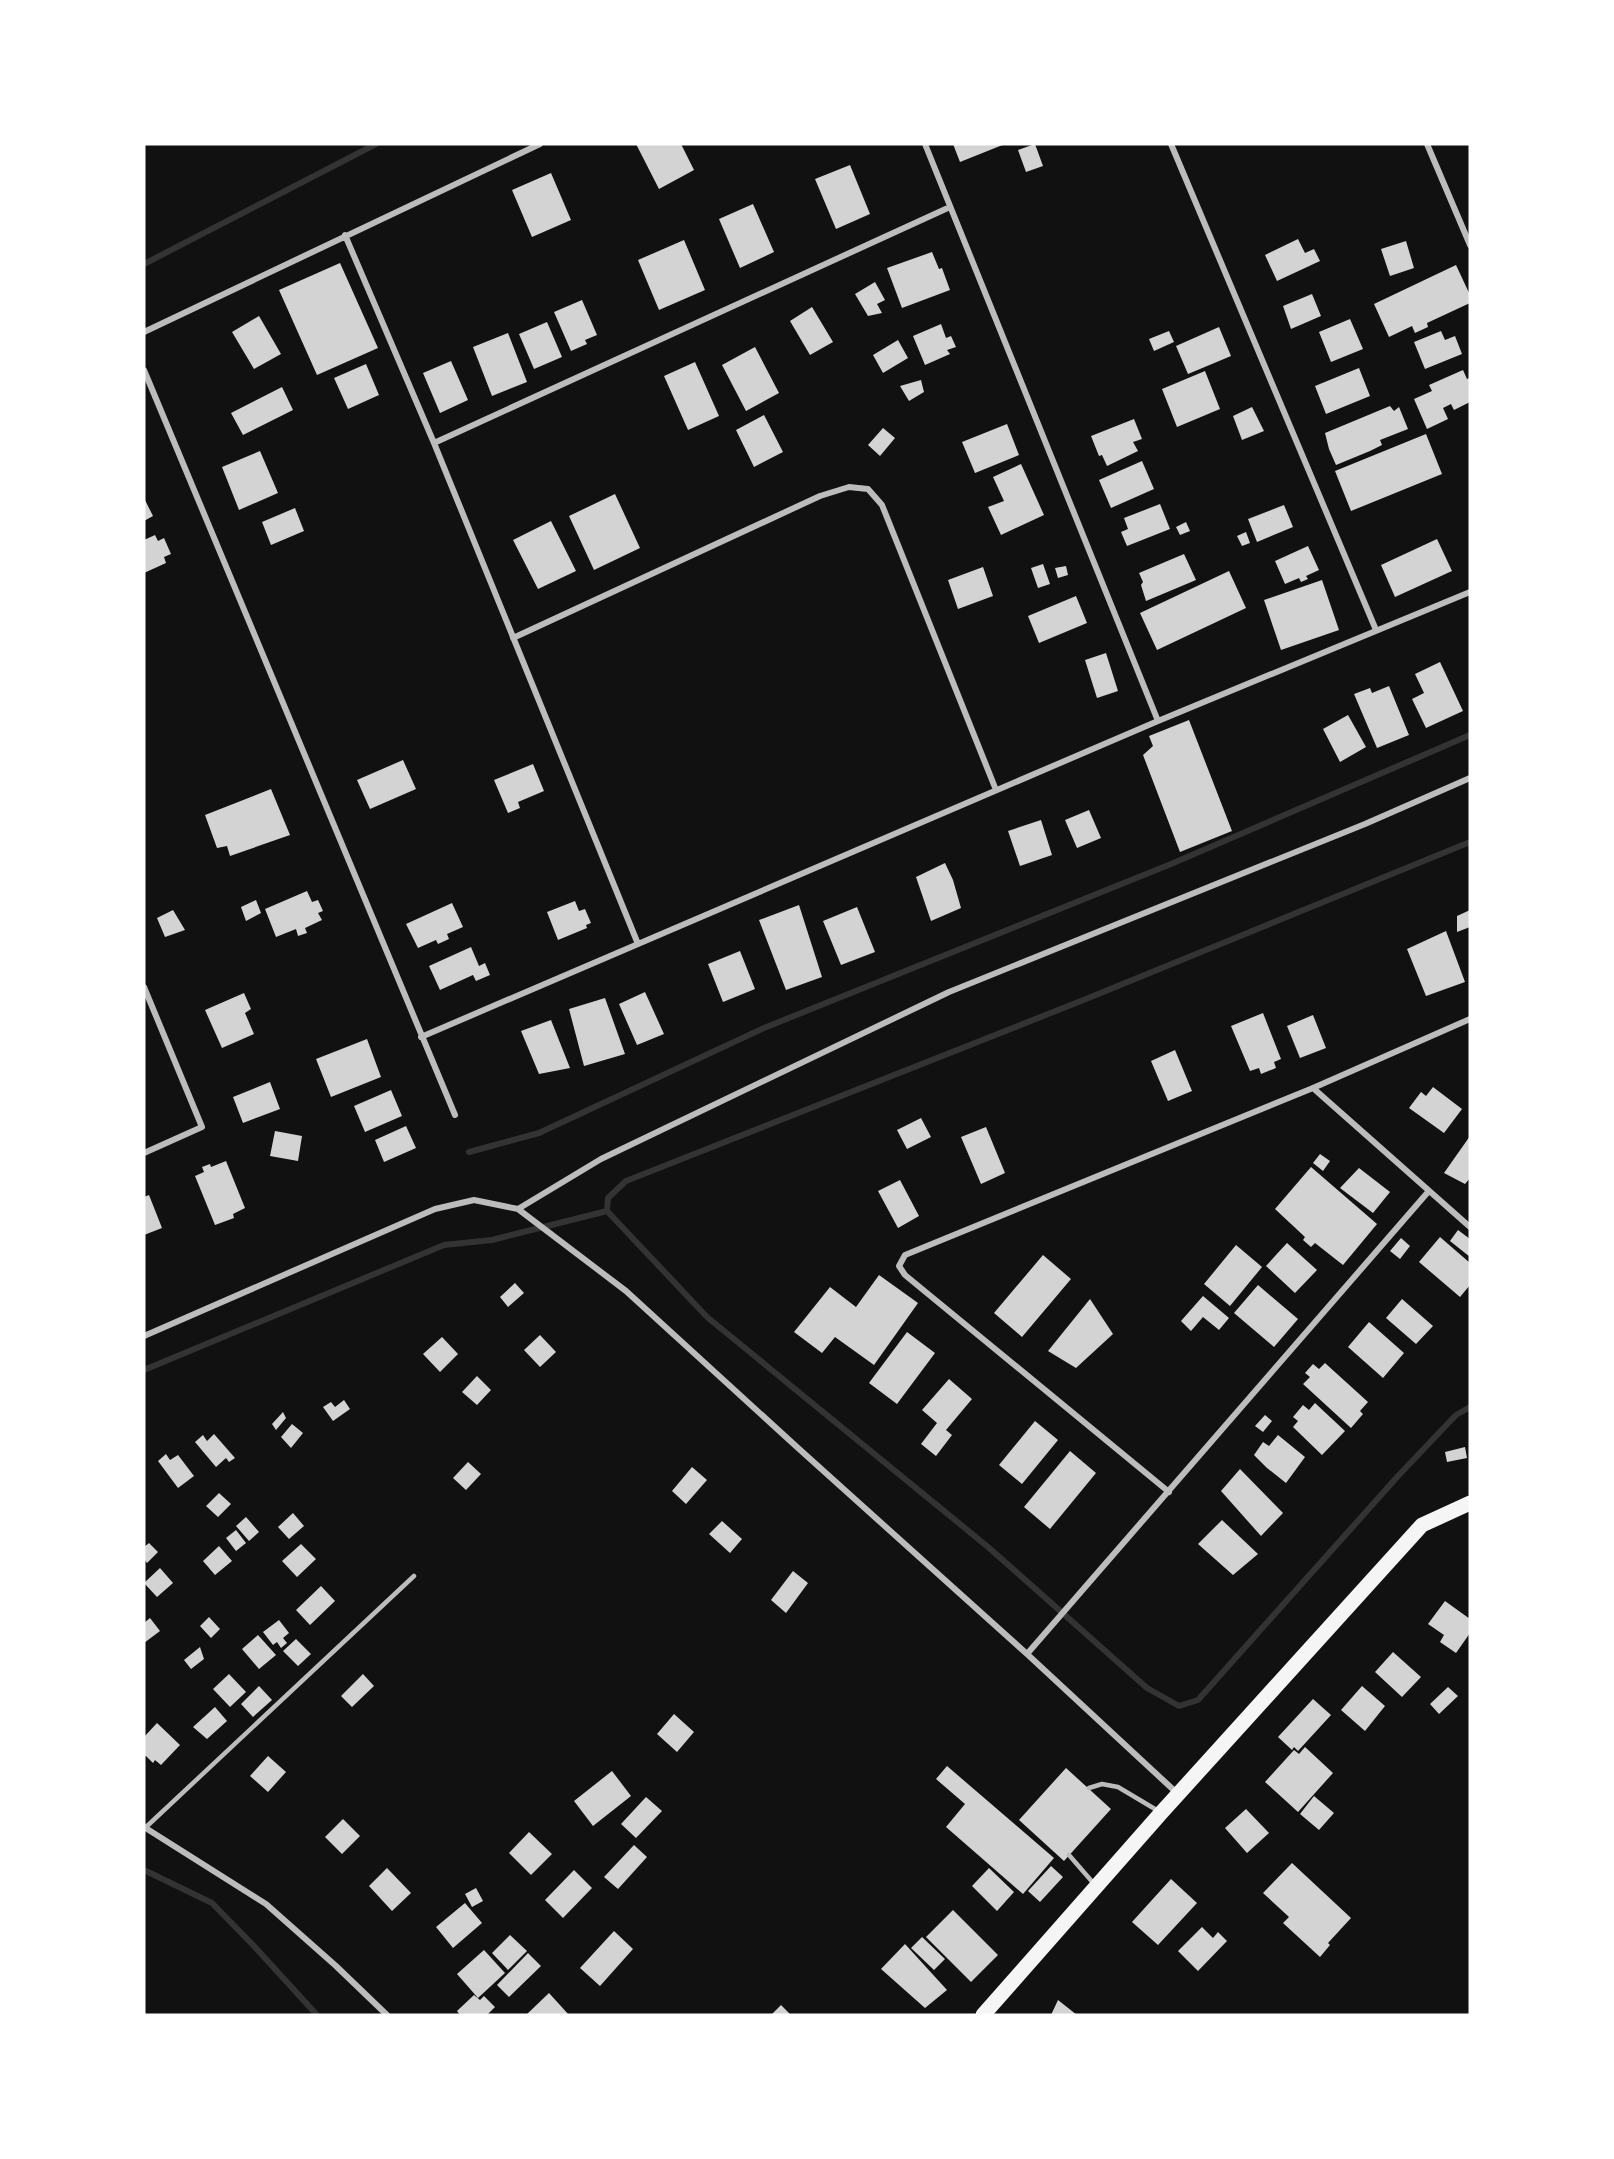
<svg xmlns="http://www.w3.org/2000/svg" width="1614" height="2159" viewBox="0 0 1614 2159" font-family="'Exo 2',sans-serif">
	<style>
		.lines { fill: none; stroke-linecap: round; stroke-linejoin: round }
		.stream { stroke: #333; stroke-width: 6 }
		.building { fill: #d3d3d3 }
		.service { stroke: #bcbcbc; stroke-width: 4.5 }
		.minor { stroke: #bcbcbc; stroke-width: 6 }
		.primary { stroke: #f5f5f5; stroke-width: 15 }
	</style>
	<rect width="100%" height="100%" fill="#111"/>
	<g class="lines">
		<path class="stream" d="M144 264 376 144
			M1470 842 1086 999 626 1181 608 1198 607 1211 707 1317 988 1547 1147 1688 1179 1706 1198 1700 1398 1476 1456 1415 1470 1407
			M469 1152 539 1133 764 1028 1171 864 1470 735
			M144 1370 444 1245 492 1240 607 1211
			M144 1870 212 1903 253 1945 317 2015"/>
	</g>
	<path class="building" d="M636 144H681L694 170 659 189Z
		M953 144H1005L960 162Z
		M1035 144 1043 166 1026 172 1018 150Z
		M850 165 870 214 836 229 815 179Z
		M551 173 571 220 532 237 512 190Z
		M753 204 774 252 740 268 719 219Z
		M1298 239 1305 253 1314 249 1320 261 1277 281 1265 255Z
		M684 240 705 290 659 310 638 260Z
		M1406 241 1414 268 1390 276 1381 249Z
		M932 252 939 269 942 268 950 290 902 308 887 268Z
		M340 263 378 348 317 375 279 290Z
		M1456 265 1470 295V303L1427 323 1428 327 1415 333 1412 326 1389 337 1374 304Z
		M875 282 885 300 877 304 882 313 868 316 855 294Z
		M1312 294 1321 316 1291 329 1283 306Z
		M582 300 597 335 585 340 587 344 571 351 554 312Z
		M812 307 833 342 810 355 790 321Z
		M259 316 281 354 254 369 232 332Z
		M1350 319 1363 349 1331 362 1319 332Z
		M547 322 562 357 534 369 519 334Z
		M941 324 946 338 951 336 956 347 947 350 950 354 925 365 913 336Z
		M1219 327 1231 356 1188 374 1176 346Z
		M1169 331 1174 342 1154 351 1149 339Z
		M1441 331 1445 340 1455 336 1462 354 1425 369 1414 342Z
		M508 333 527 382 492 396 473 347Z
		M898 340 908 358 883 373 873 355Z
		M755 347 779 393 746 411 722 365Z
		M451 361 468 400 440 413 423 373Z
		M695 362 719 416 688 430 664 376Z
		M366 364 379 395 348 409 334 378Z
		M1359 368 1370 396 1326 414 1315 386Z
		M1463 370 1467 379 1470 378V402L1454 410 1451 404 1443 408 1448 419 1427 429 1414 399 1432 391 1429 385Z
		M1205 371 1220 409 1177 427 1162 389Z
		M921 380 924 392 909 401 900 386Z
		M282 387 293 410 243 435 231 413Z
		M1390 406 1394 411 1399 407 1408 429 1380 440 1382 445 1370 451 1336 465 1329 449 1325 433Z
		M1252 407 1264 431 1242 440 1233 416Z
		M764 415 783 452 754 467 736 430Z
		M1134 419 1142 439 1133 442 1138 451 1107 466 1102 455 1099 456 1091 436Z
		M1007 424 1019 455 975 473 962 442Z
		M883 428 895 438 880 456 868 445Z
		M1426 434 1442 474 1351 511 1335 471Z
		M260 451 278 493 239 510 222 467Z
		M1142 461 1154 489 1111 508 1099 480Z
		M1021 464 1044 515 1001 535 988 507 1004 501 993 477Z
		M615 494 640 548 594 570 569 516Z
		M144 498 153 516 144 521Z
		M1160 504 1170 529 1127 546 1121 532 1128 529 1124 518Z
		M1284 505 1293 527 1257 542 1248 519Z
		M295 508 304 531 271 545 262 522Z
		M551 521 576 571 538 589 513 540Z
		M1186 522 1190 531 1180 535 1176 527Z
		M1246 532 1250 543 1242 546 1237 536Z
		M155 535 158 541 164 538 171 554 164 557 166 563 144 573V540Z
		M1437 539 1452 571 1395 597 1381 565Z
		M1308 546 1319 570 1306 576 1308 579 1301 582 1299 578 1285 584 1275 561Z
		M1184 554 1196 580 1146 601 1141 585 1143 582 1139 573Z
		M1043 564 1050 584 1038 588 1031 568Z
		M1066 566 1068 575 1058 578 1055 568Z
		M983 567 993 596 958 609 948 580Z
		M1229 571 1246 608 1157 650 1140 613Z
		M1322 580 1339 630 1281 650 1264 600Z
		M1076 596 1087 623 1039 643 1028 616Z
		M1106 653 1118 691 1097 698 1085 660Z
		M1440 662 1463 711 1426 728 1412 699 1424 693 1415 674Z
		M1389 686 1409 735 1377 748 1354 694 1370 688 1372 693Z
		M1348 715 1366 747 1340 762 1323 729Z
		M1189 720 1232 831 1180 852 1143 755 1153 746 1149 736Z
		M403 760 416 789 370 809 357 780Z
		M533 764 544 791 518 802 520 808 508 813 494 780Z
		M271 789 290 835 230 856 227 846 217 848 205 815Z
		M1089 810 1101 838 1077 848 1065 820Z
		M1041 820 1052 855 1020 866 1008 831Z
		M945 863 953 880 961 908 931 921 916 877Z
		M307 891 312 902 318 900 323 911 318 913 322 920 305 928 307 933 298 936 296 929 276 937 265 909Z
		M256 900 261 913 246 921 241 907Z
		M575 901 579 911 585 909 591 923 586 925 587 928 558 940 547 912Z
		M452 903 463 927 447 934 449 939 438 944 436 940 418 948 406 924Z
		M799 905 822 977 786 990 759 920Z
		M857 907 875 952 841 965 823 921Z
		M173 910 185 930 165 937 157 918Z
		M1470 910V927L1457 932V916Z
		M1446 931 1465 982 1426 996 1407 949Z
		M471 947 479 966 485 963 490 975 476 981 473 975 440 990 429 966Z
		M740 951 755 989 723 1002 708 964Z
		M645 992 664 1034 637 1045 619 1004Z
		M244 993 251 1009 245 1013 254 1034 222 1048 205 1010Z
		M605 998 625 1054 584 1066 569 1009Z
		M1263 1013 1281 1059 1274 1062 1276 1068 1261 1074 1259 1068 1250 1071 1231 1026Z
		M1313 1015 1326 1048 1300 1058 1287 1026Z
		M551 1020 570 1068 539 1074 521 1031Z
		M367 1039 381 1077 331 1097 316 1059Z
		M1175 1050 1192 1091 1168 1101 1151 1061Z
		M270 1082 280 1109 243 1123 233 1097Z
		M1433 1087 1462 1109 1444 1133 1409 1108 1421 1092 1426 1096Z
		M391 1090 402 1116 365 1132 354 1106Z
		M921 1118 931 1137 907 1149 897 1130Z
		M406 1126 416 1148 384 1162 375 1140Z
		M986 1127 1005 1173 981 1184 961 1137Z
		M275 1131 302 1136 298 1161 270 1156Z
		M1470 1136V1178L1465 1184 1444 1173Z
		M1320 1154 1330 1161 1323 1171 1313 1163Z
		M226 1161 245 1208 233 1214 234 1218 215 1225 195 1176 204 1172 202 1167 210 1164 211 1167Z
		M1311 1167 1377 1224 1343 1265 1315 1243 1311 1247 1303 1240 1305 1237 1275 1209Z
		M1359 1168 1390 1192 1373 1213 1340 1188Z
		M900 1180 919 1216 898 1228 878 1191Z
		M149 1195 162 1228 144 1235V1197Z
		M1458 1230 1470 1239V1257L1450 1241Z
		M1440 1237 1470 1263V1285L1460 1297 1419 1262Z
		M1401 1238 1410 1246 1400 1259 1390 1251Z
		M1287 1243 1317 1270 1295 1293 1266 1266Z
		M1236 1245 1262 1267 1230 1306 1204 1284Z
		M1043 1255 1071 1279 1022 1337 994 1313Z
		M879 1275 918 1303 874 1365 835 1337 822 1353 794 1332 830 1287 856 1307Z
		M515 1283 524 1293 508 1307 500 1297Z
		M1258 1285 1298 1319 1274 1347 1234 1313Z
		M1203 1296 1229 1318 1219 1330 1203 1317 1191 1331 1181 1321Z
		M1090 1299 1113 1334 1076 1368 1048 1351Z
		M1402 1299 1433 1326 1416 1344 1386 1318Z
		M1369 1322 1404 1353 1383 1378 1348 1347Z
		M907 1332 935 1353 897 1404 869 1383Z
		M540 1335 556 1352 540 1367 524 1350Z
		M442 1337 458 1354 440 1372 423 1354Z
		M1325 1363 1368 1402 1360 1411 1363 1414 1351 1428 1303 1384 1310 1377 1305 1373 1313 1364 1319 1369Z
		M477 1376 491 1390 477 1405 462 1392Z
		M949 1379 972 1399 946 1430 952 1435 936 1456 921 1444 937 1423 922 1410Z
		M344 1400 350 1409 333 1421 323 1407 331 1402 335 1407Z
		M1315 1403 1345 1431 1322 1455 1293 1427 1298 1421 1293 1417 1303 1405 1309 1410Z
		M283 1412 286 1418 276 1430 272 1424Z
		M1265 1415 1272 1421 1263 1432 1255 1426Z
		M1035 1421 1058 1440 1022 1484 999 1465Z
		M292 1424 303 1433 291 1448 281 1437Z
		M214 1434 235 1458 229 1462 226 1458 216 1467 195 1442 203 1435 207 1441Z
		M1278 1435 1305 1457 1286 1483 1267 1468 1254 1455 1263 1442 1269 1446Z
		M1465 1447 1467 1458 1447 1462 1445 1452Z
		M1070 1451 1096 1473 1050 1529 1024 1507Z
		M166 1454 170 1460 178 1455 194 1476 178 1488 158 1461Z
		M468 1462 481 1474 466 1490 453 1478Z
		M692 1467 707 1480 686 1504 672 1491Z
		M1240 1469 1283 1513 1261 1536 1221 1491Z
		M219 1493 231 1504 218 1517 206 1506Z
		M293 1513 304 1526 289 1539 278 1527Z
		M246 1517 259 1532 249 1541 236 1526Z
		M1222 1520 1258 1554 1233 1575 1198 1544Z
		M722 1521 742 1539 730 1553 709 1534Z
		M236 1530 246 1543 236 1551 226 1538Z
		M149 1543 158 1552 147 1563 144 1559V1547Z
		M301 1544 316 1559 297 1577 282 1561Z
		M219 1546 232 1561 215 1575 203 1561Z
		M160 1568 173 1583 157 1597 144 1583Z
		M793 1571 808 1583 786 1613 771 1600Z
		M321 1586 335 1601 310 1625 296 1610Z
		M1445 1601 1470 1619V1633L1456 1653 1440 1642 1444 1635 1428 1624Z
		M209 1617 220 1629 211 1638 200 1626Z
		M150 1618 160 1631 144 1643V1623Z
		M279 1620 289 1633 283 1638 287 1643 281 1648 277 1642 273 1645 263 1632Z
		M258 1635 276 1655 259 1669 242 1649Z
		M296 1639 311 1654 298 1666 283 1651Z
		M200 1647 204 1659 191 1669 184 1660Z
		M1393 1652 1421 1677 1402 1697 1375 1672Z
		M229 1674 246 1692 230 1707 213 1689Z
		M363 1674 374 1686 352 1707 341 1696Z
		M259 1686 272 1700 253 1717 241 1704Z
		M1362 1686 1385 1706 1365 1731 1341 1710Z
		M1448 1687 1458 1696 1439 1714 1430 1704Z
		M1313 1699 1331 1715 1298 1751 1294 1747 1292 1750 1278 1737Z
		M215 1707 227 1721 207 1739 193 1727Z
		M674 1714 694 1732 677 1752 657 1734Z
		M157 1723 180 1745 161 1765 155 1760 153 1763 146 1756 144 1757V1737Z
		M1305 1747 1333 1773 1298 1812 1265 1782 1294 1750 1299 1754Z
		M268 1756 286 1772 268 1792 250 1776Z
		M947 1766 1054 1858 1023 1894 946 1827 965 1804 936 1779Z
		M1066 1768 1111 1809 1064 1861 1019 1820Z
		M612 1771 631 1796 593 1826 574 1801Z
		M1314 1796 1334 1813 1319 1830 1300 1814Z
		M646 1797 662 1811 636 1838 621 1824Z
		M1246 1809 1269 1833 1247 1853 1225 1828Z
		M343 1819 360 1836 342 1854 325 1837Z
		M529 1832 552 1854 531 1875 509 1853Z
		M634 1845 647 1857 618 1889 604 1877Z
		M1292 1863 1351 1918 1328 1943 1330 1945 1320 1957 1283 1923 1289 1917 1263 1893Z
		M1051 1866 1063 1877 1040 1902 1028 1891Z
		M387 1868 411 1893 392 1911 369 1886Z
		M989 1868 1014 1892 997 1911 972 1886Z
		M574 1870 592 1888 563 1918 545 1900Z
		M1171 1879 1197 1903 1158 1945 1132 1922Z
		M476 1888 483 1901 472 1907 465 1894Z
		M465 1903 482 1923 453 1948 436 1927Z
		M953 1910 998 1955 971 1982 926 1937Z
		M1202 1927 1213 1938 1218 1932 1227 1941 1198 1971 1178 1951Z
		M614 1931 633 1949 600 1986 580 1968Z
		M510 1935 527 1951 508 1970 492 1953Z
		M922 1937 945 1959 934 1970 911 1948Z
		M905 1944 947 1990 925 2008 881 1969Z
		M484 1950 505 1973 478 1998 457 1974Z
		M528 1953 541 1966 509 1997 497 1985Z
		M549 1993 569 2015H526Z
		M474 1995 480 2000 484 1996 495 2007 487 2015H460L457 2011Z
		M1058 2000 1077 2015H1051Z
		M781 2005 791 2015H771Z"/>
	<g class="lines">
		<path class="service" d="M1089 1788 1102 1784 1118 1787 1160 1812
			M145 1828 414 1576
			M1069 1855 1095 1885"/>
		<path class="minor" d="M925 144 1158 721
			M1171 144 1376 630
			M1427 144 1470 245
			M345 235 434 443 638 944
			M144 332 540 144
			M144 370 455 1115
			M434 443 950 207
			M513 638 820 496 849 487 868 489 882 505 996 790
			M144 987 202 1127 144 1153
			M421 1037 1158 721 1470 592
			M1313 1088 1470 1227
			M518 1209 601 1159 949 992 1365 824 1470 778
			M144 1336 435 1209 474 1200 518 1209 626 1291 798 1448 1027 1654 1178 1794
			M1169 1492 905 1275 899 1266 905 1255 1313 1088 1470 1019
			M1027 1654 1428 1192
			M144 1827 266 1904 336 1966 387 2015"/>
		<path class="primary" d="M983 2015 1161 1813 1422 1525 1470 1503"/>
	</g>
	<rect width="1614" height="2159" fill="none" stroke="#ffffff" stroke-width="291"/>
</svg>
